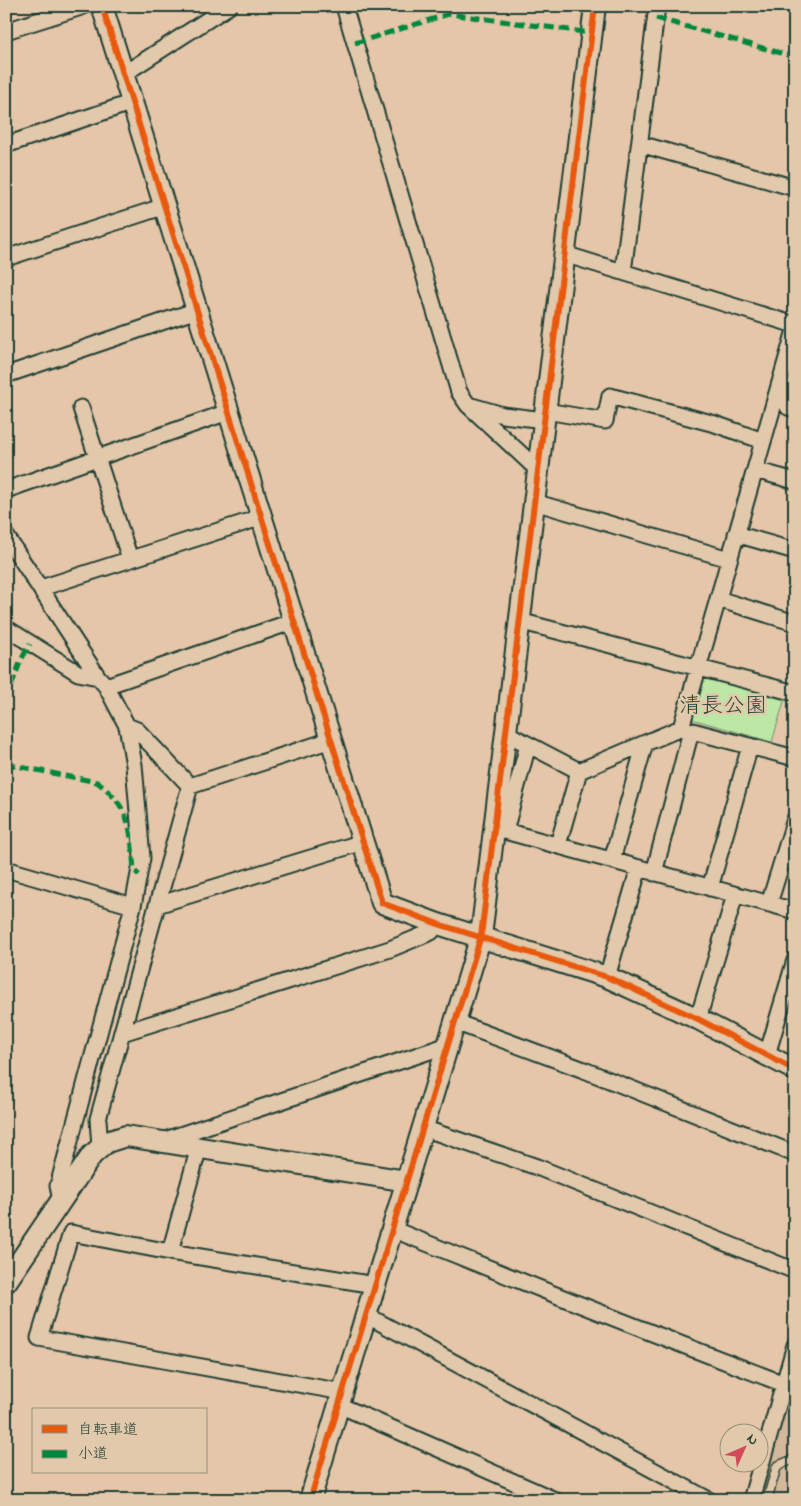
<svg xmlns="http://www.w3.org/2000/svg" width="801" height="1506" viewBox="0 0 801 1506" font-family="'Indie Flower','Klee One',sans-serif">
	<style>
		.built { fill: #d4b89b }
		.green { fill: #bce7a4; stroke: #6e926c }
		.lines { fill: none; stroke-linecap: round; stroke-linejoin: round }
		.lane-casing { stroke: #1f3d34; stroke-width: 11 }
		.street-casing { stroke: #1f3d34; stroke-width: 19 }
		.secondary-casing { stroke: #1f3d34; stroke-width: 24 }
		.lane { stroke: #e3c9ab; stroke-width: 8 }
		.street { stroke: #e3c9ab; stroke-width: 15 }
		.secondary { stroke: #e3c9ab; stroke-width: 20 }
		.quiet { stroke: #00873e; stroke-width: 5; stroke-dasharray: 10 5; stroke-linecap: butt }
		.cycleway-casing { stroke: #e3c9ab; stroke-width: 9 }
		.cycleway { stroke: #e8590c; stroke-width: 6 }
		.labels { text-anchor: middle; stroke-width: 5; stroke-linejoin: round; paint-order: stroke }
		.park-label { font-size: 22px; fill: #27463a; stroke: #e3c9ab }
	</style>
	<rect width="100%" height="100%" fill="#e5c6a8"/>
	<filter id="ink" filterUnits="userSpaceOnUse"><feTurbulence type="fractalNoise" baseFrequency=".02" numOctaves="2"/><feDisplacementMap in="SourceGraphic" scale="10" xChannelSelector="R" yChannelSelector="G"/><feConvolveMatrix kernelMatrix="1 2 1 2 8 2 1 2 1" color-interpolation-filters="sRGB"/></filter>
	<g filter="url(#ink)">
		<path class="built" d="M795 1367V1500H758Z"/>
		<path class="green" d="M706 674 785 698 772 742 692 719Z"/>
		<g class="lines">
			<g class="lane-casing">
				<path id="lane" d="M767 1500 777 1466 794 1459 795 1457"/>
			</g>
			<g class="street-casing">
				<path id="street" d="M344 6 459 392 468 405 538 470
					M6 31 84 6
					M125 73 229 6
					M640 144 795 188
					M6 145 133 102
					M564 254 795 325
					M6 258 165 206
					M623 272 657 6
					M6 375 197 310
					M795 384 788 407 795 409
					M472 406 503 415 544 420
					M81 408 130 559
					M546 411 605 421 610 396 715 424 763 441
					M755 470 795 481
					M6 490 228 412
					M534 502 729 559
					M736 534 795 551
					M6 536 98 677 106 686 127 726 134 765 142 858 133 906 58 1186 61 1200
					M41 588 262 517
					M718 599 795 623
					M519 621 795 693
					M6 628 78 673 98 677
					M106 686 294 621
					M127 726 137 730 190 786 331 740
					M681 728 795 330
					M506 733 579 771 681 728 795 758
					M494 830 505 831 795 911
					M505 831 528 745
					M558 845 579 771
					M612 860 645 743
					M6 869 133 906
					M654 873 691 731
					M710 888 750 746
					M769 904 795 819
					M157 905 363 842
					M607 977 639 868
					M698 1019 735 895
					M455 1022 584 1070 795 1154
					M122 1033 390 949 431 932 438 924
					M767 1055 795 960
					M423 1128 537 1167 795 1271
					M162 1141 448 1045
					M100 1147 98 1119 190 786
					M392 1229C522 1282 653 1334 784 1384
					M170 1252 199 1147
					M366 1315 709 1500
					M343 1392 39 1338 71 1233 170 1252 375 1285
					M339 1405 555 1500
					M751 1500 795 1345"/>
			</g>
			<g class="secondary-casing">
				<path id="secondary" d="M102 6 382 903 438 924 607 977 698 1019 795 1070
					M6 1282 92 1155 107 1142 126 1136 407 1181
					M310 1500 481 936 595 6"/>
			</g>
			<use href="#lane" class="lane"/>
			<use href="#street" class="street"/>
			<use href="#secondary" class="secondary"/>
			<path class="quiet" d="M656 18 795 57
				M355 43 449 14 592 33
				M6 700 21 660 30 644
				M6 764 97 782C132 809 130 828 134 870L139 875"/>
			<g class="cycleway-casing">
				<path id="cycleway" d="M102 6 382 903 438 924 607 977 698 1019 795 1070
					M310 1500 481 936 595 6"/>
			</g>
			<use href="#cycleway" class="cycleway"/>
		</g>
	</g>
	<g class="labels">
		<g class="park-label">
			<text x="723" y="712">清長公園</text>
		</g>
	</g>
	<rect width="801" height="1506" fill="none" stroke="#e3c9ab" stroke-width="25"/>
	<rect x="12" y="12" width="776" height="1481" fill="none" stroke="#1f3d34" stroke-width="2" filter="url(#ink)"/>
	<rect x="32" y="1408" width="175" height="65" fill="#e3c9ab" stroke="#95917b"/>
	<rect x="42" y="1425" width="25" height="8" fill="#e8590c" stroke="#95917b"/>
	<text x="78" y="1434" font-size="15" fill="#1f3d34">自転車道</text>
	<rect x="42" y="1450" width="25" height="8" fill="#00873e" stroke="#95917b"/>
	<text x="78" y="1458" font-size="15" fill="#1f3d34">小道</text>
	<g transform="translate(744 1448) rotate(45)"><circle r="24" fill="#e3c9ab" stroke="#95917b"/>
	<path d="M0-4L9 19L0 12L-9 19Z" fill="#d1495b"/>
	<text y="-8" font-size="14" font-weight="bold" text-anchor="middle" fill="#1f3d34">N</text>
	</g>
</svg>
